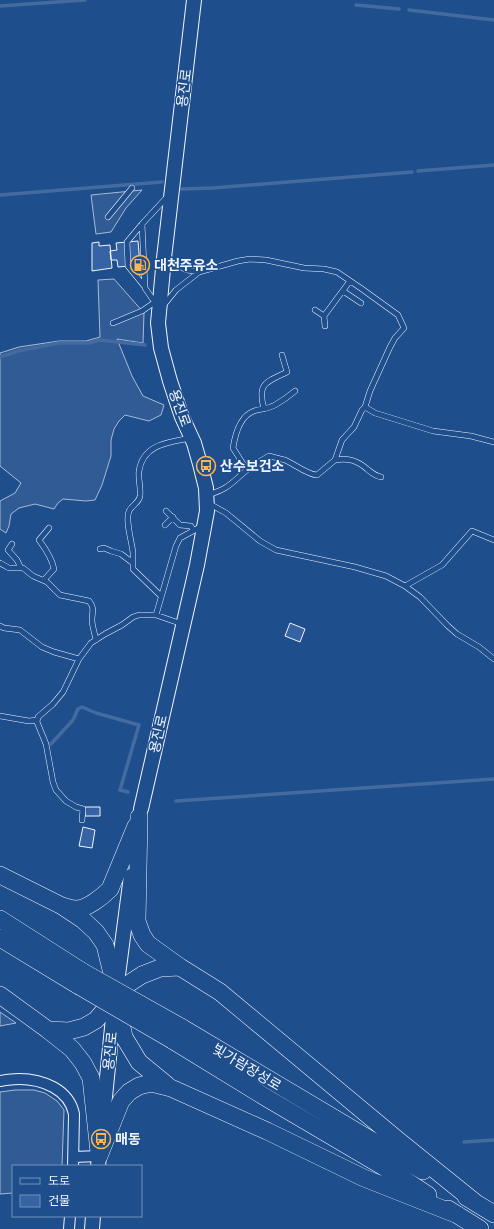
<svg xmlns="http://www.w3.org/2000/svg" width="494" height="1229" viewBox="0 0 494 1229" font-family="Arial,'Noto Sans KR',sans-serif">
	<style>
		.built { fill: #305b95; stroke: #a8bbd7 }
		.lines { fill: none; stroke-linecap: round; stroke-linejoin: round }
		.stream { stroke: #446ba0; stroke-width: 3.5 }
		.building { fill: #3563a3; stroke: #f2f6ff }
		.service-casing { stroke: #f2f6ff; stroke-width: 6 }
		.minor-casing { stroke: #f2f6ff; stroke-width: 12 }
		.secondary-casing { stroke: #f2f6ff; stroke-width: 16 }
		.trunk-casing { stroke: #f2f6ff; stroke-width: 18 }
		.service { stroke: #1f4e8c; stroke-width: 5 }
		.minor { stroke: #1f4e8c; stroke-width: 10 }
		.secondary { stroke: #1f4e8c; stroke-width: 14 }
		.trunk { stroke: #1f4e8c; stroke-width: 17 }
		.trunk-bridge-casing { stroke: #f2f6ff; stroke-width: 18; stroke-linecap: butt }
		.trunk-bridge { stroke: #1f4e8c; stroke-width: 17 }
		.labels { text-anchor: middle; stroke-width: 3; stroke-linejoin: round; paint-order: stroke }
		.street-label { font-size: 14px; fill: #f2f6ff; stroke: #1f4e8c }
		.poi-label { font-size: 14px; font-weight: bold; fill: #f2f6ff; stroke: #1f4e8c; text-anchor: start }
	</style>
	<rect width="100%" height="100%" fill="#1f4e8c"/>
	<path class="built" d="M142 190 126 208 111 232 96 234 91 195Z
		M114 279 144 313 143 343 117 339 132 376 143 396 164 405 161 415 149 421 125 415 119 421 114 429 111 440V456L102 485 95 500 86 501 63 499 58 503 54 509 35 504 19 508 11 514 9 526 6 533 0 529V501L15 493 21 483 0 466V353L19 347 59 341H86L100 337 98 280Z
		M0 1012 16 1023 0 1026Z
		M15 1090H34L45 1093 57 1101 64 1110 62 1166H13V1193L0 1194V1092Z"/>
	<g class="lines">
		<path class="stream" d="M356 5 399 9
			M0 6 85 0
			M409 10 494 20
			M418 171 494 165
			M181 189 213 188 412 172
			M0 195 162 182
			M0 357 18 351 59 343H89L100 340 145 345
			M51 744 73 720 78 709 82 707 96 713 139 725 120 790 128 792
			M176 801 494 779
			M464 1142 494 1140"/>
	</g>
	<path class="building" d="M138 241 140 265 118 267 117 260H111L110 251 117 250 116 243Z
		M99 242V246L110 245 112 268 92 271V243Z
		M290 623 305 629 300 642 285 636Z
		M85 807H100V816H85Z
		M83 827 95 830 92 848 79 846Z"/>
	<g class="lines">
		<g class="service-casing">
			<path id="service" d="M108 217 132 188
				M142 224 127 242 128 266 145 287
				M199 272 238 261 250 259 266 260 304 268 324 269 337 272 362 289 398 315 404 328 395 338 390 347 370 391 365 407 375 413 433 431 471 436 494 442
				M343 291 361 303
				M156 304 145 288 142 224 167 197
				M163 306 176 290 199 272 187 270 166 260
				M315 310 324 316 350 281
				M324 316 325 326
				M113 323 142 311 155 302
				M264 409C257 383 266 382 287 372L282 355
				M335 460C348 458 357 460 367 469 372 473 375 476 381 477
				M247 470 233 448C235 435 240 416 254 411 260 409 268 409 275 405 282 401 289 396 295 391
				M207 495C229 489 231 483 248 469 255 464 262 460 269 456 275 457 280 459 285 460 294 464 308 475 317 475L335 460 342 440 354 427 362 410 365 407
				M208 503 226 513 260 541 276 550 355 567 386 576 405 586 420 597 448 626 457 634 479 647 494 659
				M166 511 180 525 191 526 193 530
				M165 525 173 517
				M12 544 8 550 17 560 21 568
				M100 549 104 548 111 551 121 554 133 563
				M0 563 9 568H23L33 576 47 582 60 595 89 601C95 608 92 612 92 620 92 626 95 634 96 640
				M44 580 54 569C52 558 45 548 39 540L49 528
				M405 586 442 565 472 531 494 540
				M161 596 133 569C133 564 133 559 133 553 132 542 125 521 129 511 132 505 139 503 140 496 141 487 138 479 139 471 143 444 169 442 191 438
				M156 615 176 546 180 538 202 526
				M0 626 4 628 20 630 42 647 54 652 79 659
				M0 716 29 721 37 720
				M82 820 83 809 76 807 66 801 56 790 53 782 46 744 37 722 38 717 53 704 63 692 79 659 91 643 105 634 122 625 133 617 139 615H156L182 624"/>
		</g>
		<g class="minor-casing">
			<path id="minor" d="M0 1081C6 1080 13 1079 19 1079 42 1079 69 1089 74 1114L73 1166
				M74 1157 99 1156
				M69 1229 70 1216"/>
		</g>
		<g class="secondary-casing">
			<path id="secondary" d="M141 809 197 565 207 511 206 488 200 464 194 443 182 417 170 381 161 348 158 323 164 258 194 0
				M98 1166 115 998 131 876
				M92 1229 93 1216"/>
		</g>
		<g class="trunk-casing">
			<path id="trunk" d="M139 817 137 921 142 935 148 944 180 967
				M0 875 62 906 83 920 96 932 105 945 116 990
				M62 906C67 907 71 909 76 909 87 909 102 897 110 889L136 826
				M0 919 83 972
				M0 938 79 986
				M116 992 142 975 160 968 180 967 220 992 399 1141 476 1203
				M0 995 48 1030 69 1031 84 1027 96 1020 115 998
				M116 998 124 1037 139 1062 167 1085
				M181 1027 423 1171
				M48 1030 72 1049 83 1063 91 1078 99 1152
				M172 1040 265 1097 399 1176 428 1195
				M99 1156 121 1101 129 1092 139 1086 151 1083 171 1088 267 1131 364 1178 458 1215
				M466 1197 494 1214
				M448 1209 480 1229"/>
		</g>
		<use href="#service" class="service"/>
		<use href="#minor" class="minor"/>
		<use href="#secondary" class="secondary"/>
		<use href="#trunk" class="trunk"/>
		<g class="trunk-bridge-casing">
			<path id="trunk-bridge" d="M83 972 181 1027
				M79 986 172 1040"/>
		</g>
		<use href="#trunk-bridge" class="trunk-bridge"/>
	</g>
	<defs>
		<g id="fuel-ring" transform="scale(1)"><circle r="9.5" fill="#1f4e8c" stroke="#ffb74d" stroke-width="1.5"/><path d="M-5.5-6h7V0h2V4h1.3V-2.5L3-4.5l.8-.8L6-3V5H2.5V1h-1V6h-7ZM-4.2-4.7v3.2H.2V-4.7Z" fill="#ffb74d"/></g>
		<g id="bus-ring" transform="scale(1)"><circle r="9.5" fill="#1f4e8c" stroke="#ffb74d" stroke-width="1.5"/><path d="M-5-6H5V4H4V6H2V4H-2V6H-4V4H-5ZM-3.5-4V0h7V-4ZM-3.5 1.2v1.5H-2V1.2ZM2 1.2v1.5H3.5V1.2Z" fill="#ffb74d"/></g>
	</defs>
	<g fill-rule="evenodd">
		<use href="#fuel-ring" x="140" y="265"/>
		<use href="#bus-ring" x="206" y="466"/>
		<use href="#bus-ring" x="101" y="1139"/>
	</g>
	<g class="labels">
		<g class="street-label">
			<text transform="translate(184 88) rotate(-83)" y="5">용진로</text>
			<text transform="translate(180 408) rotate(70)" y="5">용진로</text>
			<text transform="translate(158 734) rotate(-77)" y="5">용진로</text>
			<text transform="translate(110 1051) rotate(-84)" y="5">용진로</text>
			<text transform="translate(247 1067) rotate(31)" y="5">빛가람장성로</text>
		</g>
		<g class="poi-label">
			<text x="154" y="270">대천주유소</text>
			<text x="220" y="471">산수보건소</text>
			<text x="115" y="1144">매동</text>
		</g>
	</g>
	<rect x="12" y="1165" width="130" height="52" fill="#1f4e8c" stroke="#7391ba"/>
	<rect x="20" y="1178" width="20" height="6" fill="#1f4e8c" stroke="#7391ba"/>
	<text x="48" y="1185" font-size="12" fill="#f2f6ff">도로</text>
	<rect x="20" y="1195" width="20" height="12" fill="#3563a3" stroke="#7391ba"/>
	<text x="48" y="1205" font-size="12" fill="#f2f6ff">건물</text>
</svg>
